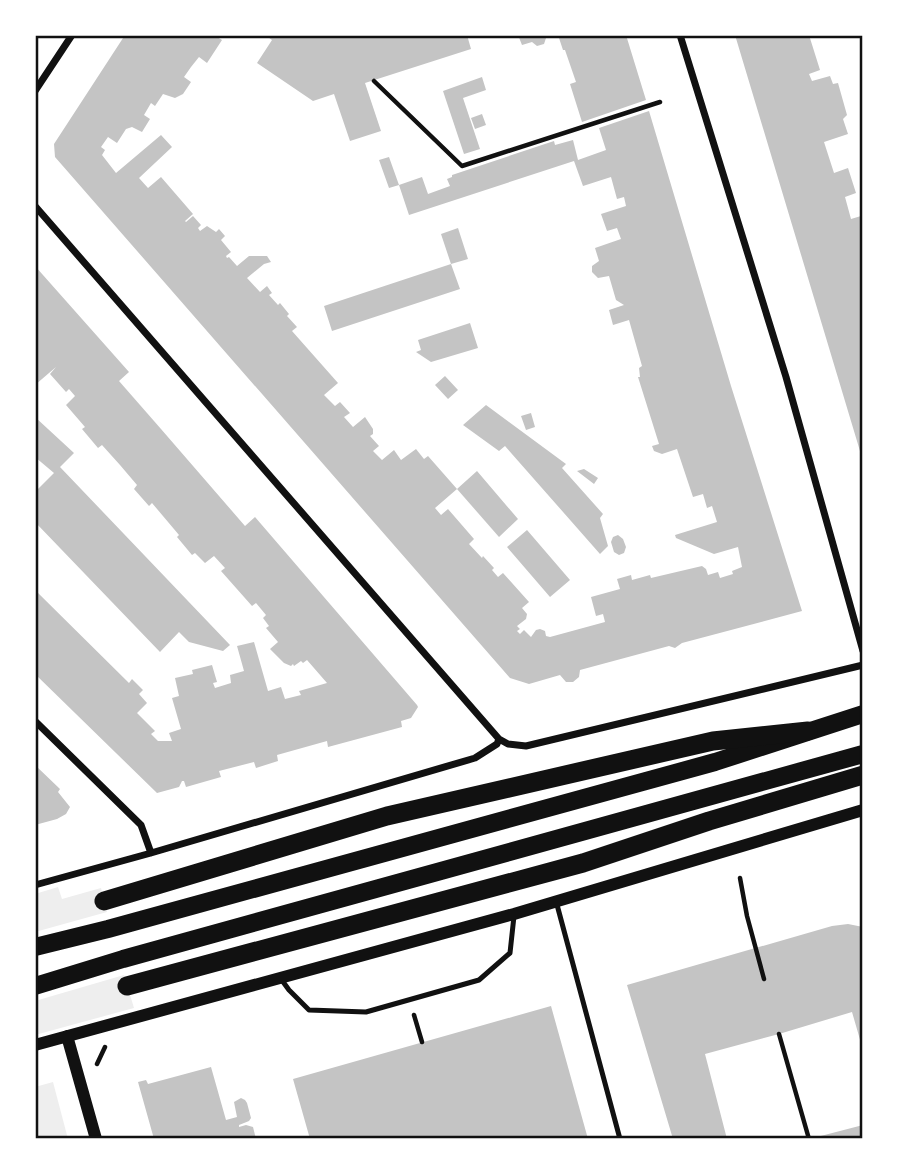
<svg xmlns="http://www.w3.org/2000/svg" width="898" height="1174" viewBox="0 0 898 1174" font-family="Montserrat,sans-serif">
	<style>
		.green { fill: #eee }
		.building { fill: #c4c4c4 }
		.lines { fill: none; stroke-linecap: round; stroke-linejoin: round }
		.path { stroke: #111; stroke-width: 4.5 }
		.service { stroke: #111; stroke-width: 5 }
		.minor { stroke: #111; stroke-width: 7 }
		.tertiary { stroke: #111; stroke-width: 12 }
		.primary { stroke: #111; stroke-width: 18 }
		.trunk { stroke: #111; stroke-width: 19 }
		.neatline { fill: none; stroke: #111; stroke-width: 2.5 }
	</style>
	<rect width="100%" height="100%" fill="#fff"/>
	<path class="green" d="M58 887 62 899 101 888 107 912 35 932V894Z
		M124 975 134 1008 35 1035V1001Z
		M53 1082 68 1139H35V1087Z"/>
	<path class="building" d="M125 35H214L222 40 207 63 199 57 191 67 184 77 191 82 183 94 175 98 163 94 155 106 151 103 144 115 150 119 142 132 132 127 126 129 117 143 108 137 101 147 105 150 102 155 116 173 161 135 172 147 139 178 148 188 161 177 193 214 185 221 186 222 193 216 201 225 198 228 200 231 207 226 216 232 219 229 225 236 221 240 231 252 226 256 227 258 229 257 237 266 249 256H267L271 262 264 264 247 278 260 292 267 286 272 293 269 295 278 305 280 303 289 314 287 316 297 327 292 331 338 383 324 395 335 406 340 402 350 413 344 417 353 427 365 417 373 429V434L370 436 379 446 373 451 382 460 394 450 401 460 416 449 424 459 428 456 457 489 477 471 518 519 499 537 457 489 435 508 441 515 448 509 474 539 469 544 482 558 483 556 494 568 492 570 498 577 503 573 529 602 522 608 527 614 526 619 517 626 520 629 517 631 520 634 524 630 531 637 536 630 540 629 545 631 546 636 550 637 605 622 603 614 596 616 591 597 620 589 617 579 631 575 632 580 650 575 651 578 702 566 706 569 708 575 718 572 720 578 733 574 732 571 742 567 738 547 714 554 676 538 675 535 717 522 712 506 707 508 703 494 693 497 677 449 662 454 654 451 652 446 659 444 638 377H640L639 368 642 366 629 320 613 325 609 310 624 305 616 300 609 276 598 278 592 272V266L599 261 595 248 621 239 617 228 607 231 601 214 626 206 624 197 617 199 611 177 583 186 574 161 409 215 399 185 422 177 428 194 450 186 447 179 452 177V175L554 141 555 145 573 140 578 160 606 150 599 128 649 111 731 386 802 611 682 643 675 648 669 646 580 670 579 677 573 682H566L560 675 529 684 510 678 55 157 54 144Z
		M265 35H467L471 49 365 83 381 131 350 141 334 94 313 101 257 63 272 40Z
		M518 35H552L553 36 546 38 544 44 537 46 532 42 522 45Z
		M558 35H626L646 100 582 122 570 84 576 82 565 50H563Z
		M735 35H809L820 70 809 74 812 81 830 76 833 84 838 83 847 115 843 119 848 134 824 142 834 173 848 168 856 193 845 197 851 219 861 216 863 222V461Z
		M482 77 486 90 463 98 480 149 464 154 443 91Z
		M482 114 486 125 475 129 471 118Z
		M389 157 399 185 389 188 379 160Z
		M458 228 468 259 451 264 460 289 332 331 324 306 451 264 441 234Z
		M35 266 129 372 119 381 161 429 245 526 255 517 417 705 418 707 411 718 401 721 402 727 328 747 327 741 277 755 278 761 256 768 254 762 219 771 221 777 186 787 184 781H182L179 787 157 793 35 674V590L129 683 132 679 143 690 139 694 147 703 137 713 155 731 151 734 158 741H172L169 733 181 729 172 698 179 696 175 678 193 674 192 670 212 665 217 682 213 683 215 688 231 683 230 675 244 671 237 646 254 642 268 691 281 687 285 699 301 695 299 691 327 683 307 660 303 663 301 661 294 666 293 664 291 666 284 663 270 649 278 642 266 628 269 626 263 618 266 615 256 603 252 606 221 571 225 568 214 556 205 563 195 553 192 555 177 537 179 535 152 503 149 506 134 489 137 485 120 465 102 445 98 448 82 429 85 427 66 405 75 396 69 389 66 392 50 374 56 367 35 385Z
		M470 323 478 348 431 362 416 352 421 350 418 340Z
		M445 376 458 390 448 399 435 385Z
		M486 405 566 464 562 468 603 514 600 518 608 546 600 554 505 446 499 451 463 425Z
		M531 413 535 427 526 430 521 416Z
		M35 417 74 453 60 467 230 645 223 651 189 642 179 632 160 652 35 522V492L54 473 35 457Z
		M584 469 598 478 594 484 577 471Z
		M527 530 570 580 550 597 507 547Z
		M618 535 623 539 626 547 624 553 619 555 614 552 611 542 613 537Z
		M35 765 60 789 58 792 70 807 66 814 57 819 35 825Z
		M848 924 863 927V1050L852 1012 779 1034 705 1054 727 1139H673L627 985 832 926Z
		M551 1006 588 1139H310L293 1079Z
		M211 1067 226 1120 237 1117 234 1102 241 1098 245 1100 247 1103 251 1118 249 1121 239 1125V1127L246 1125 253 1127 256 1139H242V1136L231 1139H154L138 1082 146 1080 148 1084Z
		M863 1125V1139H813V1138Z"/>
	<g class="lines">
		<path class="path" d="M374 81 462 166 660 102
			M740 878 747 916 764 979
			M414 1015 422 1042
			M779 1034 809 1139
			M97 1064 105 1047"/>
		<path class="service" d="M556 901 620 1139
			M281 979 289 990 309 1010 366 1012 479 980 510 953 514 916"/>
		<path class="minor" d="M680 35 786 377 863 651
			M35 91 72 35
			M35 206 499 739 508 744 526 746 863 665
			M35 721 141 825 151 853
			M35 885 151 853 475 758 497 744 499 739"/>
		<path class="tertiary" d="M67 1036 96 1139
			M35 1045 514 914 863 810"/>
		<path class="primary" d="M35 947 108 929 715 762 863 714
			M35 986 123 959 863 754"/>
		<path class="trunk" d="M104 901 387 816 713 741 808 731
			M127 986 583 863 709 821 863 775"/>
	</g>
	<rect width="898" height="1174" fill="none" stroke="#ffffff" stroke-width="74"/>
	<rect x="37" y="37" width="824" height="1100" class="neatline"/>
</svg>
